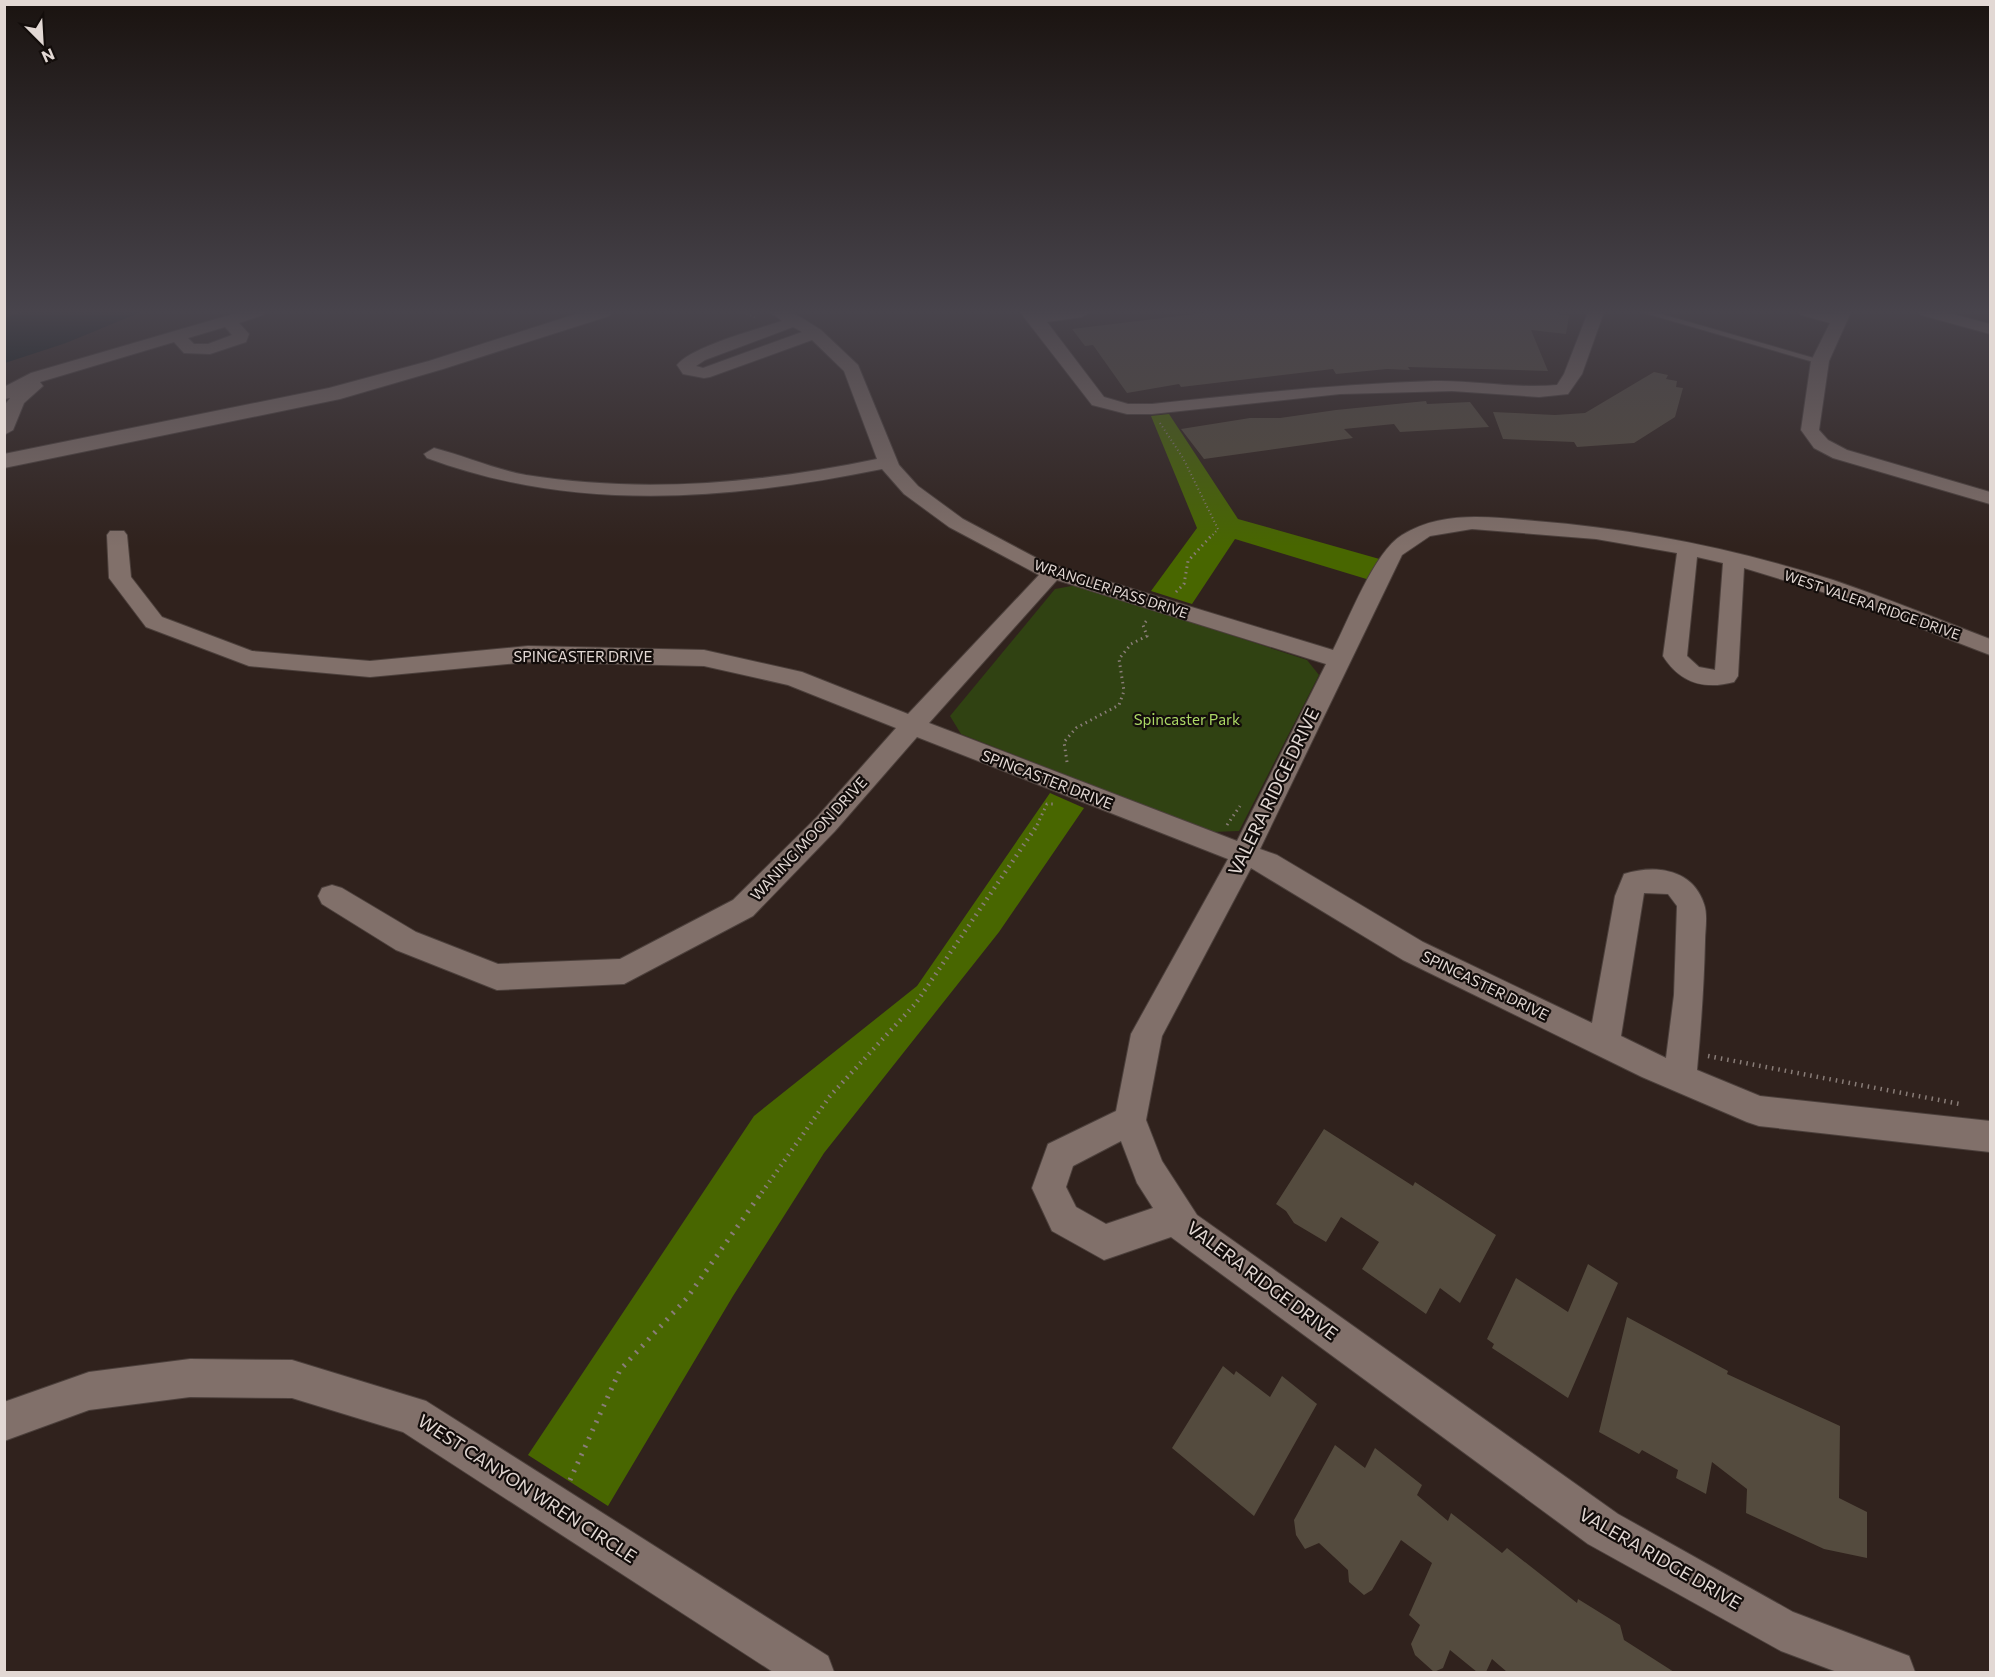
<svg xmlns="http://www.w3.org/2000/svg" width="1995" height="1677" viewBox="0 0 1995 1677" font-family="Commissioner,sans-serif">
	<style>
		.green { fill: #304212 }
		.forest { fill: #486600 }
		.water { fill: #021214 }
		.building { fill: #544b3e }
		.lines { fill: none; stroke-linecap: round; stroke-linejoin: round }
		.lane-casing { stroke: #4c403c; stroke-width: 2 }
		.street-casing { stroke: #4c403c; stroke-width: 2 }
		.secondary-casing { stroke: #4c403c; stroke-width: 2 }
		.path-far3 { stroke: #897d78; stroke-width: 2; stroke-dasharray: 1 3; stroke-linecap: butt }
		.path-far2 { stroke: #897d78; stroke-width: 3; stroke-dasharray: 1.5 4; stroke-linecap: butt }
		.path-far1 { stroke: #897d78; stroke-width: 4.5; stroke-dasharray: 1.5 5; stroke-linecap: butt }
		.path { stroke: #897d78; stroke-width: 5; stroke-dasharray: 2 7; stroke-linecap: butt }
		.lane { fill: #81706a; fill-rule: evenodd }
		.street { fill: #81706a; fill-rule: evenodd }
		.secondary { fill: #81706a; fill-rule: evenodd }
		.labels { text-anchor: middle; stroke-width: 4.5; stroke-linejoin: round; paint-order: stroke }
		.far-street-label { font-size: 14px; fill: #e2d8d4; stroke: #130d0b }
		.street-label { font-size: 15px; fill: #e2d8d4; stroke: #130d0b }
		.park-label { font-size: 15px; fill: #abd865; stroke: #130d0b }
		.near-street-label { font-size: 18px; fill: #e2d8d4; stroke: #130d0b }
	</style>
	<rect width="100%" height="100%" fill="#30221d"/>
	<path class="green" d="M1077 585 1307 660 1319 675 1239 831 1212 832 961 734 950 716 1055 589Z"/>
	<path class="forest" d="M1169 414 1238 519 1383 560 1373 581 1235 539 1192 604 1151 591 1197 528 1151 416Z
		M1050 793 1084 808 999 932 824 1153 733 1296 608 1506 528 1455 754 1116 917 986Z"/>
	<path class="water" d="M23 312H141L66 343 5 363V318Z"/>
	<path class="building" d="M1212 312H1547L1569 316 1566 334 1531 330 1548 371 1408 367 1410 370 1387 369 1336 374 1333 369 1181 387 1179 384 1127 393 1093 345 1085 346 1072 329Z
		M1654 372 1668 375 1666 379 1677 381 1676 387 1683 388 1675 417 1634 443 1577 447 1574 442 1503 439 1493 412 1555 415 1585 413Z
		M1426 401 1427 404 1470 402 1489 427 1400 432 1394 424 1344 429 1353 438 1204 459 1181 429 1250 418H1280L1336 410Z
		M1324 1129 1413 1186 1415 1182 1496 1235 1460 1303 1440 1288 1426 1314 1362 1269 1379 1242 1341 1217 1326 1242 1294 1223 1286 1211 1276 1204Z
		M1588 1264 1618 1283 1568 1398 1492 1348 1494 1344 1487 1339 1516 1278 1568 1312Z
		M1627 1317 1728 1371 1727 1374 1840 1426 1839 1498 1867 1512V1558L1824 1549 1746 1513 1747 1489 1712 1462 1706 1494 1676 1478 1678 1470 1642 1450 1639 1454 1599 1432Z
		M1223 1366 1234 1375 1236 1371 1270 1397 1282 1376 1317 1404 1254 1516 1172 1448Z
		M1335 1445 1365 1468 1375 1448 1422 1485 1417 1495 1448 1521 1451 1513 1502 1553 1507 1548 1577 1603 1578 1599 1620 1625 1624 1640 1674 1672H1507L1492 1659 1486 1672H1477L1450 1650 1443 1668 1434 1672 1415 1655 1411 1644 1420 1625 1409 1615 1432 1563 1401 1540 1372 1590 1364 1595 1349 1582 1348 1570 1319 1543 1305 1549 1296 1535 1294 1520Z"/>
	<g class="lines">
		<g class="lane-casing">
			<path id="lane" d="M1641 312H1654L1824 361 1817 363Z"/>
		</g>
		<g class="street-casing">
			<path id="street" d="M240 312H265L263 315 239 323 249 334 246 342 210 354 184 353 174 342 40 382 43 386 24 403 13 430 4 435V406L10 398 4 399V387L31 373ZM225 327 232 335 208 344H194L188 338Z
				M770 312H790L802 318 821 330 858 365 899 465 918 486 963 519 1044 562 1333 650C1349 619 1374 552 1402 535 1442 510 1491 517 1535 521 1637 529 1736 549 1833 580 1886 598 1938 619 1990 639V655L1842 598 1744 568 1738 676 1734 682C1704 690 1680 683 1663 656L1677 553 1596 539 1472 529 1430 536 1402 555 1260 849 1277 855 1423 942 1592 1023 1615 896 1624 874C1656 864 1693 869 1704 904 1708 915 1705 930 1705 941 1704 984 1701 1027 1697 1070L1760 1096 1990 1121V1152L1759 1126 1747 1122 1642 1077 1403 960 1251 868 1162 1036 1146 1120 1162 1161 1197 1215 1618 1514 1793 1612 1909 1656 1915 1672H1837L1781 1651 1588 1544 1171 1237 1104 1260 1052 1231 1032 1188 1048 1144 1116 1111 1131 1034 1228 859 917 737 835 831 753 916 624 984 497 990 396 950 322 904 318 896 322 888 332 885 342 888 416 932 498 964 620 959 733 900 817 817 896 728 788 685 704 666 528 662 370 677 249 666 146 627 109 578 107 535 110 531H124L127 535 131 577 162 617 252 651 370 661 528 646 704 650 802 672 908 714 1039 575 949 527 904 494 882 469C730 500 575 513 427 458L424 454 434 448C465 456 494 469 526 475 644 494 761 483 877 459L844 371 812 340 710 377 704 378 683 374 677 365C690 347 758 329 782 321ZM793 327 802 332 703 368 696 366 705 360ZM1697 557 1723 563 1715 670 1699 667 1687 656ZM1057 580 1326 664 1237 841 929 723ZM1644 893 1668 894 1677 906 1674 995 1666 1058 1621 1036ZM1121 1141 1137 1183 1153 1208 1106 1224 1076 1207 1066 1187 1073 1166Z
				M1020 312H1090L1082 317 1047 322 1104 397 1128 404H1152C1246 394 1339 384 1434 381 1475 380 1516 389 1557 385L1564 374 1588 312H1604L1582 374 1568 394 1539 397 1452 391 1340 394 1152 414H1127L1092 405Z
				M1799 312 1834 314 1835 312H1851L1829 361 1819 430 1828 440 1847 450 1990 492V504L1833 458 1814 448 1801 430 1811 361 1830 323 1801 315Z
				M1919 312H1945L1990 324V334L1921 315Z
				M190 1359 292 1360 426 1401 828 1656 834 1672H773L403 1432 292 1398 190 1397 89 1410 4 1441V1402L89 1372Z"/>
		</g>
		<g class="secondary-casing">
			<path id="secondary" d="M582 312H612L609 316 443 369 340 399 4 468V454L329 388 429 361Z"/>
		</g>
		<path class="path-far3" d="M743 312 756 318
			M1160 423 1183 458 1218 529 1211 537"/>
		<path class="path-far2" d="M1176 592 1184 584 1188 561 1212 535
			M1067 762 1064 742 1076 728 1119 705 1124 691 1119 659 1131 644 1147 636 1143 625 1148 619
			M1037 825 1047 804H1054
			M1227 825 1240 806"/>
		<path class="path-far1" d="M1708 1056 1960 1104
			M758 1198 830 1096 916 1003 1038 824"/>
		<path class="path" d="M570 1480 620 1370 687 1298 759 1196"/>
		<use href="#lane" class="lane"/>
		<use href="#street" class="street"/>
		<use href="#secondary" class="secondary"/>
	</g>
	<linearGradient id="sky" x2="0" y2="1"><stop stop-color="#1a1310"/><stop offset="0.57" stop-color="#48444c"/><stop offset="1" stop-color="#48444c" stop-opacity="0"/></linearGradient>
	<rect width="1995" height="547" fill="url(#sky)"/>
	<g class="labels">
		<g class="far-street-label">
			<text transform="translate(1111 589) rotate(18)" y="5">WRANGLER PASS DRIVE</text>
			<text transform="translate(1872 605) rotate(19)" y="5">WEST VALERA RIDGE DRIVE</text>
		</g>
		<g class="street-label">
			<text x="583" y="662">SPINCASTER DRIVE</text>
			<text transform="translate(1047 780) rotate(21)" y="5">SPINCASTER DRIVE</text>
			<text transform="translate(809 839) rotate(-47)" y="5">WANING MOON DRIVE</text>
			<text transform="translate(1485 986) rotate(26)" y="5">SPINCASTER DRIVE</text>
		</g>
		<g class="park-label">
			<text x="1187" y="725">Spincaster Park</text>
		</g>
		<g class="near-street-label">
			<text transform="translate(1274 792) rotate(-64)" y="6">VALERA RIDGE DRIVE</text>
			<text transform="translate(1262 1281) rotate(37)" y="6">VALERA RIDGE DRIVE</text>
			<text transform="translate(527 1489) rotate(33)" y="6">WEST CANYON WREN CIRCLE</text>
			<text transform="translate(1660 1559) rotate(30)" y="6">VALERA RIDGE DRIVE</text>
		</g>
	</g>
	<rect width="1995" height="1677" fill="none" stroke="#e2d8d4" stroke-width="12"/>
	<g transform="translate(42 42) rotate(156)" stroke="#130d0b" stroke-width="4.5" paint-order="stroke">
	<path d="M0-4.5L10 22L0 15L-10 22Z" fill="#e2d8d4"/>
	<text y="-9" font-size="16" font-weight="bold" text-anchor="middle" fill="#e2d8d4">N</text>
	</g>
</svg>
